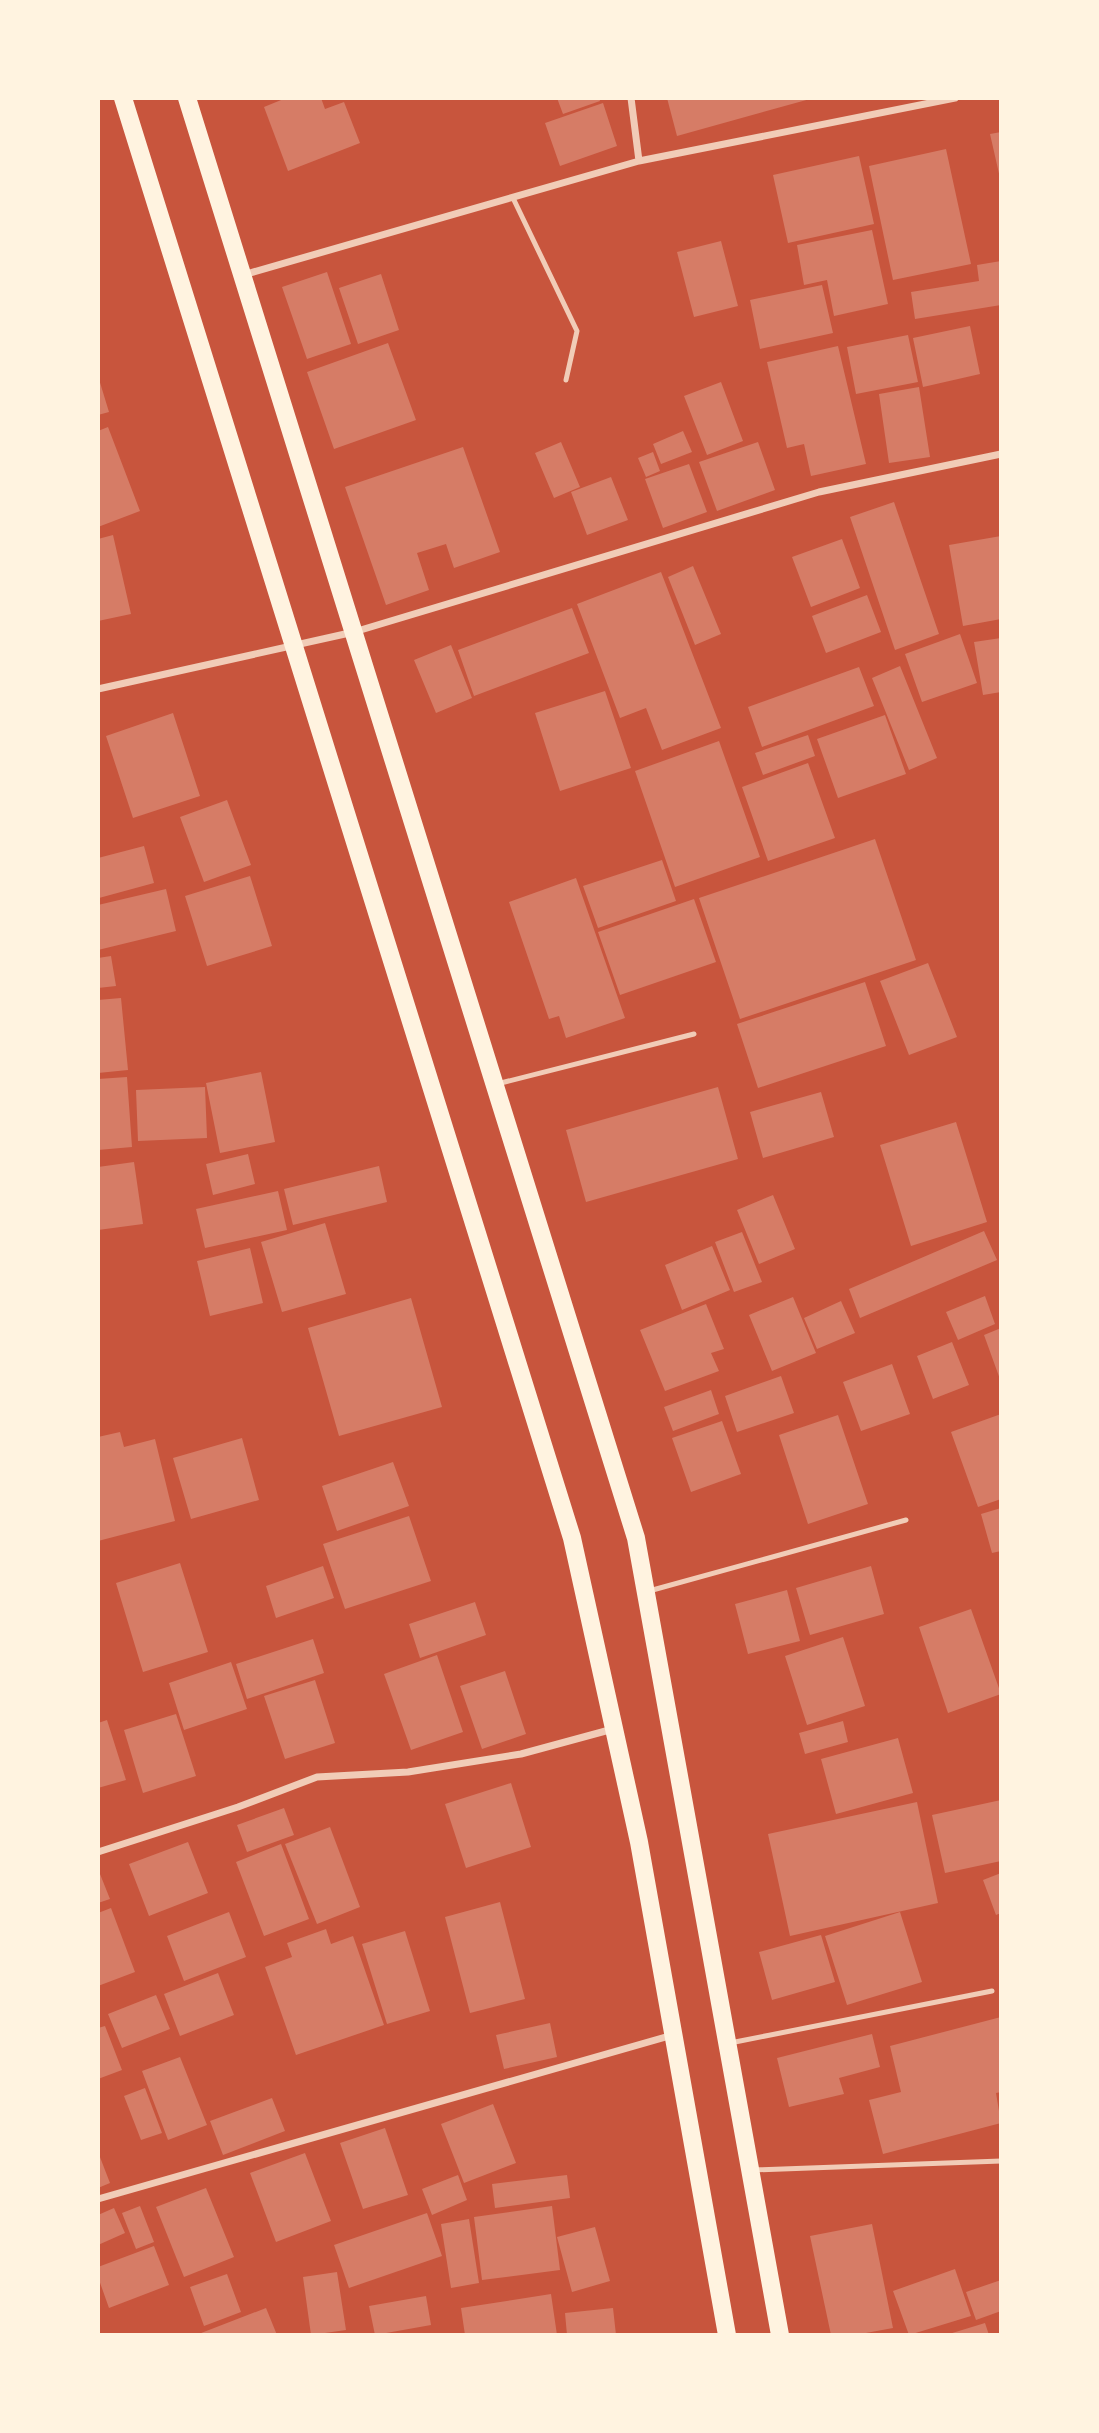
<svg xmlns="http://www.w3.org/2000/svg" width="1099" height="2433" viewBox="0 0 1099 2433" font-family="Manrope,sans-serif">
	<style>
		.building { fill: #d67c66 }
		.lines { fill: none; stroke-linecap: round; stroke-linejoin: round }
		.service { stroke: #f1ccb7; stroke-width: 5 }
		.minor { stroke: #f1ccb7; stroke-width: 7 }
		.primary { stroke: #fff3e0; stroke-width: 18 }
	</style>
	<rect width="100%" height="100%" fill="#c8553d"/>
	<path class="building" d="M286 98H321L325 109 344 102 360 143 288 171 264 107Z
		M557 98H599L600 101 563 114Z
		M667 98H810V99L677 136Z
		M603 103 617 146 560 166 545 123Z
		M1001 132V178H1000L990 134Z
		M946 149 971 264 893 280 869 166Z
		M859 156 874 224 788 243 773 175Z
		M872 230 888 304 834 316 827 280 804 285 797 245Z
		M721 241 738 306 694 317 677 252Z
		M1001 261V305L915 319 911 292 979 281 977 265Z
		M327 272 351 344 307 359 282 287Z
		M381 274 399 330 358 344 339 288Z
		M822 285 833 333 760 349 750 300Z
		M970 326 980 374 923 387 913 338Z
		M908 335 918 382 856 394 847 347Z
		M388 343 416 420 334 449 307 372Z
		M838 346 866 464 811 476 804 444 787 448 767 362Z
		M98 376 109 412 98 415Z
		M721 382 743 441 707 455 684 396Z
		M919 387 930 457 889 463 879 394Z
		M108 427 140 511 98 527V431Z
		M683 431 692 452 661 464 653 444Z
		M561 442 580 487 554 498 535 453Z
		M758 442 775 490 717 511 699 462Z
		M463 447 500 552 454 568 446 544 417 553 429 590 386 605 345 487Z
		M653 452 660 471 646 477 638 458Z
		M689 464 707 512 663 528 645 479Z
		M611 477 628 520 587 535 571 492Z
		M894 502 939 634 895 650 850 517Z
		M113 535 131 614 98 621V539Z
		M1001 536V619L963 626 949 545Z
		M842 539 860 588 811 607 792 557Z
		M693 566 721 634 695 645 668 577Z
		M661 572 721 728 662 750 646 708 620 718 577 604Z
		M867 595 881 632 826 653 812 616Z
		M572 608 589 653 474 696 458 650Z
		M960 634 977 683 922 702 905 654Z
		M1001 638V692L983 695 974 642Z
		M451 645 472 698 436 713 414 660Z
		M900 666 937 758 909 770 872 678Z
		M859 667 874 706 762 747 748 707Z
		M605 691 631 768 560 791 535 713Z
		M173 713 200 796 133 818 106 736Z
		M885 715 906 774 838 798 817 739Z
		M808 735 815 756 763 775 755 753Z
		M719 741 760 857 675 887 635 771Z
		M808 763 835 838 768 861 742 787Z
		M227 800 251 865 204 882 180 817Z
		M875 839 916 960 740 1019 699 898Z
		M144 846 154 883 99 898 98 858Z
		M662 860 676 901 598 928 583 886Z
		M250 876 272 946 207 966 185 896Z
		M576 878 625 1018 566 1038 559 1016 549 1019 509 902Z
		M166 889 176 931 98 950V905Z
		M694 899 716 962 620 995 598 932Z
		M111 956 116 986 98 988V958Z
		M928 963 957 1037 909 1055 880 981Z
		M865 982 886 1046 758 1088 737 1024Z
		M121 998 128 1070 98 1073V1000Z
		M261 1072 275 1142 220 1153 206 1083Z
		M127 1077 132 1147 98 1150V1079Z
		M205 1087 207 1138 138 1141 136 1090Z
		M718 1087 738 1159 586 1202 566 1130Z
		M821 1092 834 1137 763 1158 750 1112Z
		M956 1122 987 1222 911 1246 880 1145Z
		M248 1154 255 1184 213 1195 206 1164Z
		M134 1162 143 1224 98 1230V1167Z
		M379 1166 387 1202 293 1225 284 1189Z
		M278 1191 287 1230 205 1248 196 1209Z
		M773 1195 795 1249 759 1264 737 1210Z
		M325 1223 346 1294 282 1312 261 1242Z
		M984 1231 997 1260 860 1318 849 1289Z
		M742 1232 762 1282 734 1292 715 1242Z
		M712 1246 730 1290 682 1310 665 1265Z
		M250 1248 263 1303 210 1316 197 1261Z
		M985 1296 995 1324 958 1340 946 1312Z
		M793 1297 816 1353 772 1371 749 1315Z
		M411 1298 442 1407 339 1436 308 1328Z
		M841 1301 855 1333 817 1349 804 1318Z
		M706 1304 724 1349 711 1353 719 1371 665 1391 640 1330Z
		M1001 1328V1382L984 1335Z
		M952 1342 969 1385 933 1399 917 1356Z
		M892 1364 910 1414 861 1431 843 1382Z
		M781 1376 794 1413 737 1432 725 1396Z
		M711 1390 719 1414 673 1431 664 1407Z
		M1001 1414V1499L978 1507 951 1432Z
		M838 1415 868 1504 808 1524 779 1435Z
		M722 1421 741 1474 691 1492 672 1438Z
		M120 1432 124 1447 155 1439 175 1521 98 1541V1437Z
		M242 1438 259 1500 191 1519 173 1458Z
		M393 1462 409 1506 337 1531 322 1486Z
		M1001 1508V1551L992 1553 981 1514Z
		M409 1516 431 1581 345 1609 323 1544Z
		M180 1563 208 1652 143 1672 116 1583Z
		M323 1566 334 1598 276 1618 266 1586Z
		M871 1566 884 1614 810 1635 796 1588Z
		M787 1590 800 1641 748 1654 735 1604Z
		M475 1602 486 1635 420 1658 409 1624Z
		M971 1609 1001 1694 948 1713 919 1627Z
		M843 1637 865 1706 807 1725 785 1656Z
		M313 1639 324 1673 247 1699 236 1664Z
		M437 1655 463 1732 411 1750 384 1674Z
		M231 1662 247 1709 184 1730 169 1683Z
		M505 1671 526 1734 482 1749 460 1686Z
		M315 1680 335 1743 285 1759 264 1696Z
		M176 1714 196 1776 143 1793 124 1730Z
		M107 1720 126 1780 98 1788V1723Z
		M843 1721 848 1742 805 1754 799 1733Z
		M898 1738 913 1793 836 1814 821 1759Z
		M511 1783 531 1847 466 1868 445 1804Z
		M1001 1800V1861L945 1873 932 1815Z
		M917 1802 938 1903 790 1936 768 1834Z
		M284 1808 294 1835 247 1852 237 1825Z
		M330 1827 360 1907 317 1924 285 1844Z
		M188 1842 208 1893 149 1916 129 1864Z
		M281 1844 309 1919 264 1936 236 1862Z
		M98 1869 110 1899 98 1903Z
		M1001 1873V1913L996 1915 983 1880Z
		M500 1902 525 1999 470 2013 445 1917Z
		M111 1908 135 1972 98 1986V1913Z
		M229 1912 246 1957 184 1981 167 1936Z
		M900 1912 922 1982 847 2005 825 1936Z
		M326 1929 331 1944 353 1936 384 2025 296 2055 265 1967 292 1957 287 1943Z
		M405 1931 430 2011 387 2024 362 1944Z
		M821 1935 835 1982 772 2000 759 1952Z
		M218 1973 234 2015 180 2036 164 1994Z
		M156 1995 170 2029 122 2048 108 2014Z
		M1001 2017V2092L996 2093 1001 2123 883 2154 869 2100 901 2092 890 2046Z
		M550 2023 557 2057 504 2069 496 2035Z
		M105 2026 122 2070 98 2079V2028Z
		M872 2034 880 2067 839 2078 844 2094 789 2107 777 2058Z
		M180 2057 207 2125 168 2140 142 2071Z
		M145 2088 162 2133 141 2140 124 2096Z
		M272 2098 285 2131 223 2155 210 2121Z
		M493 2104 516 2163 464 2183 441 2124Z
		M385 2128 408 2195 363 2209 340 2143Z
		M98 2152 110 2183 98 2188Z
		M305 2153 331 2221 276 2242 250 2173Z
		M458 2175 467 2200 432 2215 422 2189Z
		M567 2175 570 2198 495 2208 492 2184Z
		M206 2188 234 2257 184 2277 156 2207Z
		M140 2206 154 2242 136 2249 122 2213Z
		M552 2206 560 2270 482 2280 474 2217Z
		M114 2208 125 2233 98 2245V2215Z
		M427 2213 442 2256 349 2288 334 2245Z
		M469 2219 479 2283 451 2288 441 2224Z
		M872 2224 893 2328 855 2335H831L810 2236Z
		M595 2227 610 2281 572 2292 557 2237Z
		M154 2246 169 2285 109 2308 98 2277V2267Z
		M955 2269 971 2316 909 2335 893 2291Z
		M337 2272 346 2330 311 2335 303 2277Z
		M227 2274 241 2312 204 2326 190 2287Z
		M1001 2280V2311L976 2320 966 2292Z
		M551 2294 557 2335H465L461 2308Z
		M426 2296 431 2325 375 2335 369 2306Z
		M266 2308 277 2335H196Z
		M613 2308 616 2335H567L565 2313Z
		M985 2323 989 2335H949V2334Z"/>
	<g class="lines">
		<path class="service" d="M513 198 577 331 566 380
			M497 1084 694 1034
			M649 1591 906 1520
			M730 2043 992 1991
			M752 2170 1001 2161"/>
		<path class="minor" d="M631 98 639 161
			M243 275 639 161 955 98
			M98 689 354 632 819 492 1001 454
			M98 1852 238 1807 317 1777 408 1772 521 1754 613 1729
			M98 2199 673 2035"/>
		<path class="primary" d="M123 98 572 1538 639 1842 727 2335
			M187 98 636 1538 780 2335"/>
	</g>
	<rect width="1099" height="2433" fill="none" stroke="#fff3e0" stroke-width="200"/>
</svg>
